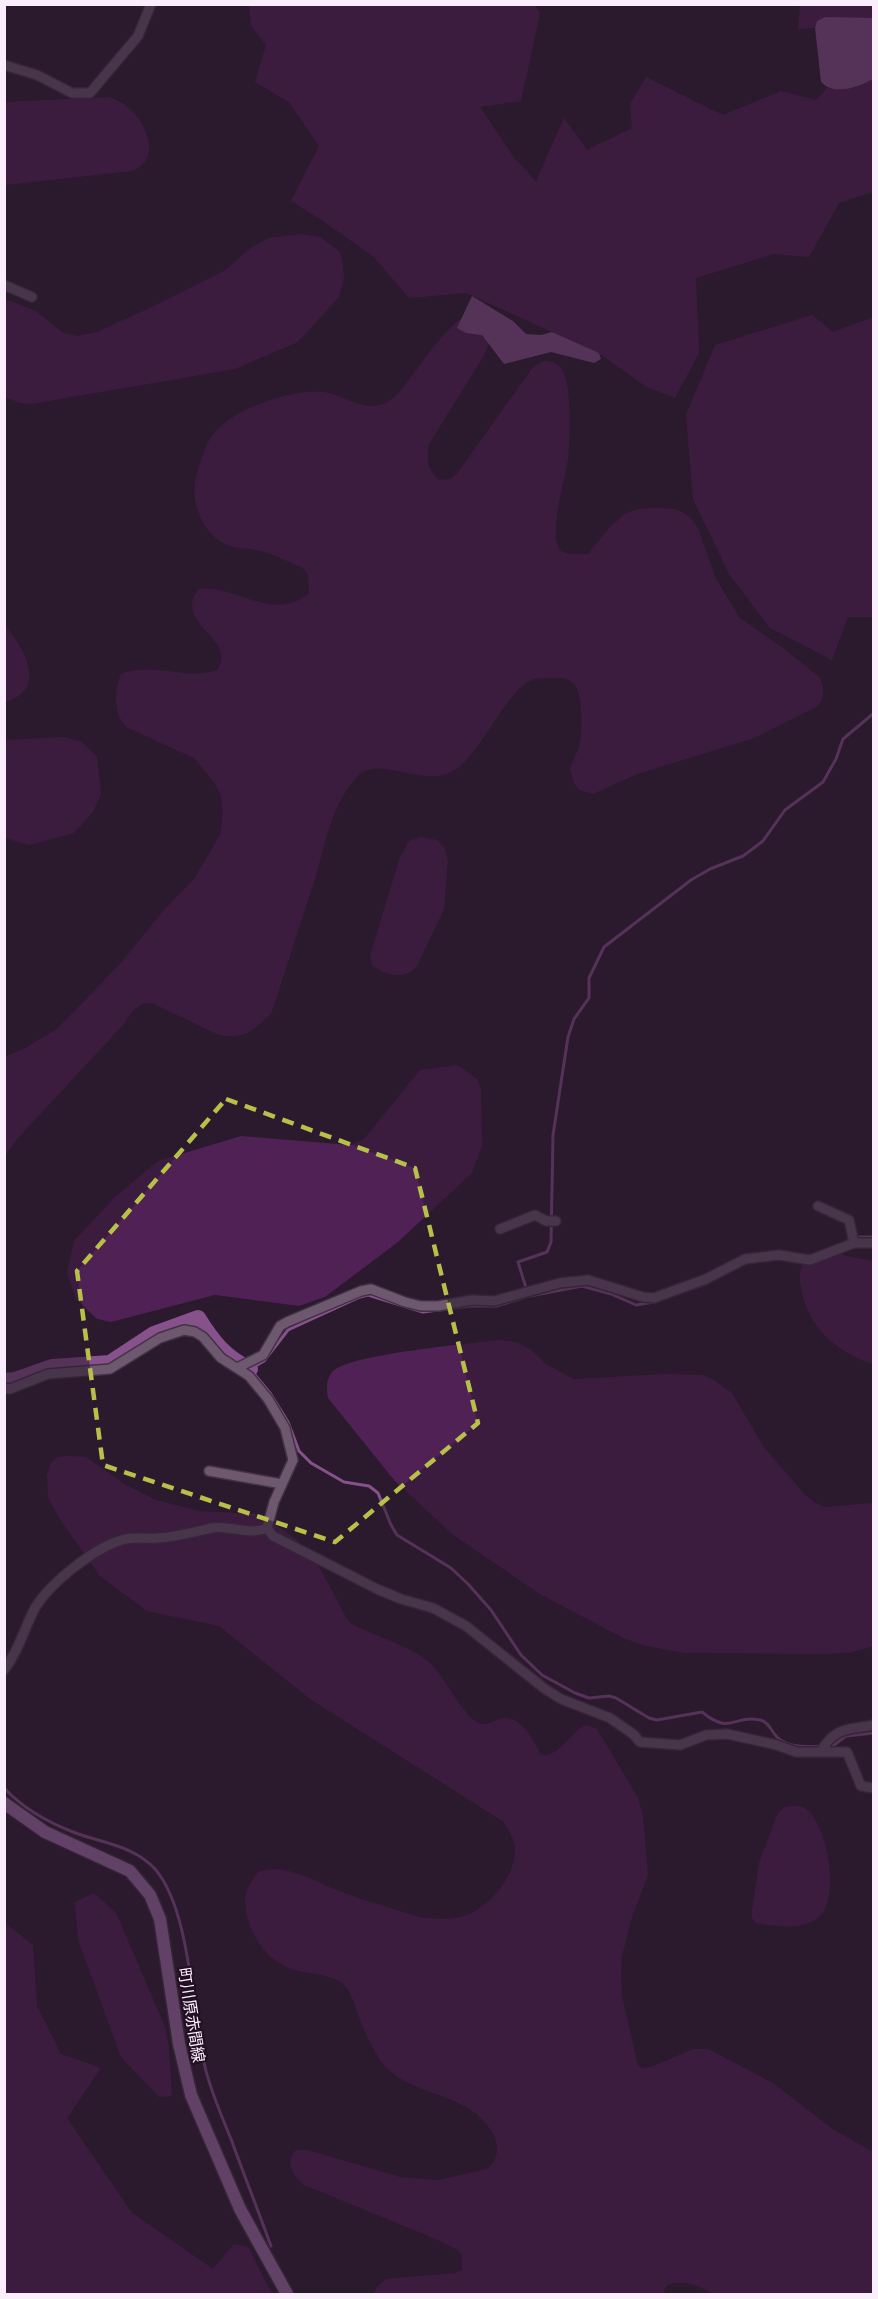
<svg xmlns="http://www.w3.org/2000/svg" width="878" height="2299" viewBox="0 0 878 2299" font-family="'Varela Round','Noto Sans JP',sans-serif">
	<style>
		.green { fill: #4f2154 }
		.water { fill: #87518b }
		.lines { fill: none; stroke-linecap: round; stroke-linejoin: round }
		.stream { stroke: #87518b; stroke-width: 3 }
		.river { stroke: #87518b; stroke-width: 16 }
		.minor-casing { stroke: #413343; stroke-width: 12 }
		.major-casing { stroke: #413343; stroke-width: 15 }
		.minor { stroke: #6e5870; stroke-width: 9 }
		.major { stroke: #a571aa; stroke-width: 12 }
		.marked { fill: none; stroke: #b7c148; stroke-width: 4.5; stroke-dasharray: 12 8; stroke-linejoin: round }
		.labels { text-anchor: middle; stroke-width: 4.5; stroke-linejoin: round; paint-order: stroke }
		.street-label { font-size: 16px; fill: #fbeefc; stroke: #220f23 }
	</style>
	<rect width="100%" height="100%" fill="#2b192d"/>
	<path class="green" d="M249 5H534L540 13 521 101 480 107 515 159 536 181 564 118 587 150 632 128 630 104 646 77 723 115 781 91 816 100 827 88C843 90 859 87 873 79V192L839 203 809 257 774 254 696 278 699 353 675 398 645 386 599 353 466 293 409 298 374 257 320 219 291 201 319 146 289 102 255 82 266 45 251 26Z
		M800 5H873V18L825 17 817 21 815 28 798 29Z
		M109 97C117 100 124 103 130 109 148 126 161 159 132 171L5 185V102Z
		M301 234 320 237 339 251 342 258 344 278 339 297 298 342 235 369 31 404 20 403 5 397V299L36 311 63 333 78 336 97 332 154 306 224 271 252 247 269 238Z
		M812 315 833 332 873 317V617H848L832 660 770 628 729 574 693 499 686 415 715 345Z
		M462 318 491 340 483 357 429 444C426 459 427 469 439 480L451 479 459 471 533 367 544 361C551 361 560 364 563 371 572 389 570 438 568 458 565 483 549 526 559 550L568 554H588L611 526 625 514 638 509 656 508 675 509 689 516 698 528 716 579 740 618 787 651 820 678 823 686V697L818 706 754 738 637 774 593 794 579 790 574 783 570 768C572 761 577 754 579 747 583 734 583 696 575 685 569 678 563 678 554 678 548 678 538 678 532 680 507 689 482 752 455 770 425 789 379 755 359 775 331 803 326 843 315 879 300 924 286 969 271 1014 252 1031 246 1039 219 1035L152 1003C136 1002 131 1014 122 1026L16 1140 5 1156V1057L27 1047 57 1029 120 964 163 911 194 879 220 835 223 813 221 796 214 782 194 758 128 728C113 716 114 690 121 674 153 661 186 681 217 670 239 639 171 623 199 589 232 583 274 624 309 593L308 575 303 568C288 562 273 553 256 550 246 548 235 549 225 544 202 533 190 501 196 478 200 463 205 443 215 432 237 407 292 389 324 392 344 395 365 413 386 403 397 397 404 386 411 377 427 356 441 334 462 318Z
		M5 626C25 648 48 690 5 702Z
		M64 737 82 742 97 757 101 794 93 812 74 833 29 845 5 838V740Z
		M421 837 437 840 444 847 448 860 444 909 417 966C404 981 386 975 372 965L370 956 399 860 409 841Z
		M457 1065 477 1079 481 1089 482 1146 472 1173 398 1242 325 1297 299 1306 215 1295 111 1322 97 1319 76 1299 67 1273 74 1241 116 1196 158 1161 241 1136 350 1145 364 1139 420 1070Z
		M836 1254 873 1261V1364C839 1354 809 1328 802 1292 799 1281 799 1271 804 1260Z
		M498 1340 516 1342 530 1349 547 1365 574 1379 665 1374 702 1375 712 1379 732 1393 763 1446 805 1495 814 1502 824 1507 873 1503V1646L849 1653 819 1654 685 1653 646 1646 623 1638 540 1594 452 1534 394 1480 328 1398C326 1389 326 1378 333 1371 351 1354 468 1344 498 1340Z
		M70 1456 86 1457 126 1485 156 1500 199 1511 254 1514 267 1519 297 1540 316 1561 347 1619 352 1624C373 1635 414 1648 430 1663 446 1679 460 1710 475 1721 486 1729 493 1719 504 1718 521 1716 535 1743 541 1755 557 1758 570 1735 582 1727L586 1725 597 1729 638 1798 643 1816 648 1875 632 1917 622 1956 621 1971 622 1996 638 2066 644 2068 651 2067 693 2049H708L773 2083 831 2128 873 2152V2294H715C699 2287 684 2277 666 2286L663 2294H373L379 2285 386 2279 455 2273 462 2270V2256L458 2250 436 2239 304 2185C293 2176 284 2162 296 2150H307L400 2177 439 2180 487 2169C496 2161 499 2152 496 2141 479 2092 415 2099 385 2066 375 2055 364 2030 359 2017 355 2007 352 1991 343 1984 329 1972 303 1975 287 1967 262 1957 246 1927 245 1901 245 1890 252 1880 258 1872 284 1863 310 1879 334 1889 362 1900 391 1908 419 1917 432 1919 448 1920 461 1917 488 1910 517 1876 515 1847 514 1838 508 1830 504 1822L310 1699 219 1626 147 1611 100 1576 59 1518 48 1497 47 1475 51 1463 58 1457Z
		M795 1806C798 1806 801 1806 804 1808 828 1821 843 1904 815 1920 798 1930 775 1926 756 1923L752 1918V1911L759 1863 778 1813 785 1807Z
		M94 1893 116 1913 165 2027 169 2048 172 2096 159 2097 121 2057 78 1940 75 1902Z
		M5 1923 33 1945 37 2006 61 2054 101 2068 67 2118 132 2213 213 2269 234 2244 248 2247 272 2294H5Z"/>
	<path class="water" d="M825 17 873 18V79C859 87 834 96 821 82L815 28 817 21Z
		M472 296 513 321 526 334 541 335 552 332 599 353 601 359 594 363 551 352 504 364 482 335 466 333 457 328Z"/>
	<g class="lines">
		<path class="stream" d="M857 1237H874
			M714 1280 734 1269
			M527 1291 518 1262 547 1252 551 1242 553 1135 568 1037 574 1019 589 998V978L604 947 691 880 710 869 743 856 763 841 785 810 823 782 836 759 843 739 874 713
			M674 1295 708 1283
			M530 1296 582 1286 611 1294 636 1305 654 1302
			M523 1298 496 1306H469L423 1312 368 1295 360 1297 288 1330 264 1361 250 1369 270 1393 288 1422 299 1451 311 1463 344 1482 369 1486 378 1493 391 1525 397 1535 451 1568 468 1584 491 1610 521 1655 542 1675 575 1693 589 1698 609 1696 616 1698 649 1718 657 1720 702 1712C731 1736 734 1714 760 1720 769 1722 771 1731 777 1737 788 1748 808 1747 822 1746
			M829 1746 834 1745 846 1736 874 1733
			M4 1788C23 1808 47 1822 73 1832 101 1843 133 1845 155 1869 191 1910 192 2016 206 2071 212 2094 222 2117 231 2139 244 2175 258 2210 271 2246"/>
		<path class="river" d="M4 1381 15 1380 52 1367 110 1363 154 1334 198 1318C212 1341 226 1358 250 1369"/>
		<g class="minor-casing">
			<path id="minor" d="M4 65 37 75 72 93H90L138 36 151 4
				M4 285 32 297
				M818 1206 849 1220 854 1243
				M500 1229 535 1215 546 1221H556
				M237 1368 263 1355 280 1326 287 1322 361 1291 371 1289 405 1302 421 1306H438L472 1300 494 1301 560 1283 588 1280 643 1297 654 1298 706 1279 745 1259 779 1255 810 1260 854 1243H874
				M4 1388 10 1389 48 1374 110 1369 160 1338 184 1330 195 1332 203 1337 221 1358 249 1376 268 1399 285 1428 293 1460 274 1502 267 1528 273 1536 377 1589 401 1599 433 1608 466 1626 545 1689 561 1699 610 1718 633 1734 640 1742 680 1745 706 1735 727 1734 777 1745 796 1752H847L861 1786 874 1788
				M209 1471 282 1484
				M4 1670C19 1651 24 1628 35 1608 50 1583 97 1545 126 1539 136 1537 147 1539 158 1538 177 1537 194 1532 212 1528 230 1525 250 1536 267 1528
				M821 1751C836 1726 849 1730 874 1725"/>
		</g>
		<g class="major-casing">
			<path id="major" d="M4 1803 45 1832 130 1871 150 1895 160 1919 179 2044 191 2095 240 2209 287 2294"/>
		</g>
		<use href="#minor" class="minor"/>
		<use href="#major" class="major"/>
	</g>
	<path d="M0 0H878V2299H0ZM226 1099 415 1168 478 1423 335 1542 103 1465 77 1271Z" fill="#2b192d" fill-opacity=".55" fill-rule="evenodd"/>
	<path class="marked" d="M226 1099 415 1168 478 1423 335 1542 103 1465 77 1271Z"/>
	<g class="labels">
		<g class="street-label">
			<text transform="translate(192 2015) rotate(81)" y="6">町川原赤間線</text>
		</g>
	</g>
	<rect width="878" height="2299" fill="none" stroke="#fbeefc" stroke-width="12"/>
</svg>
